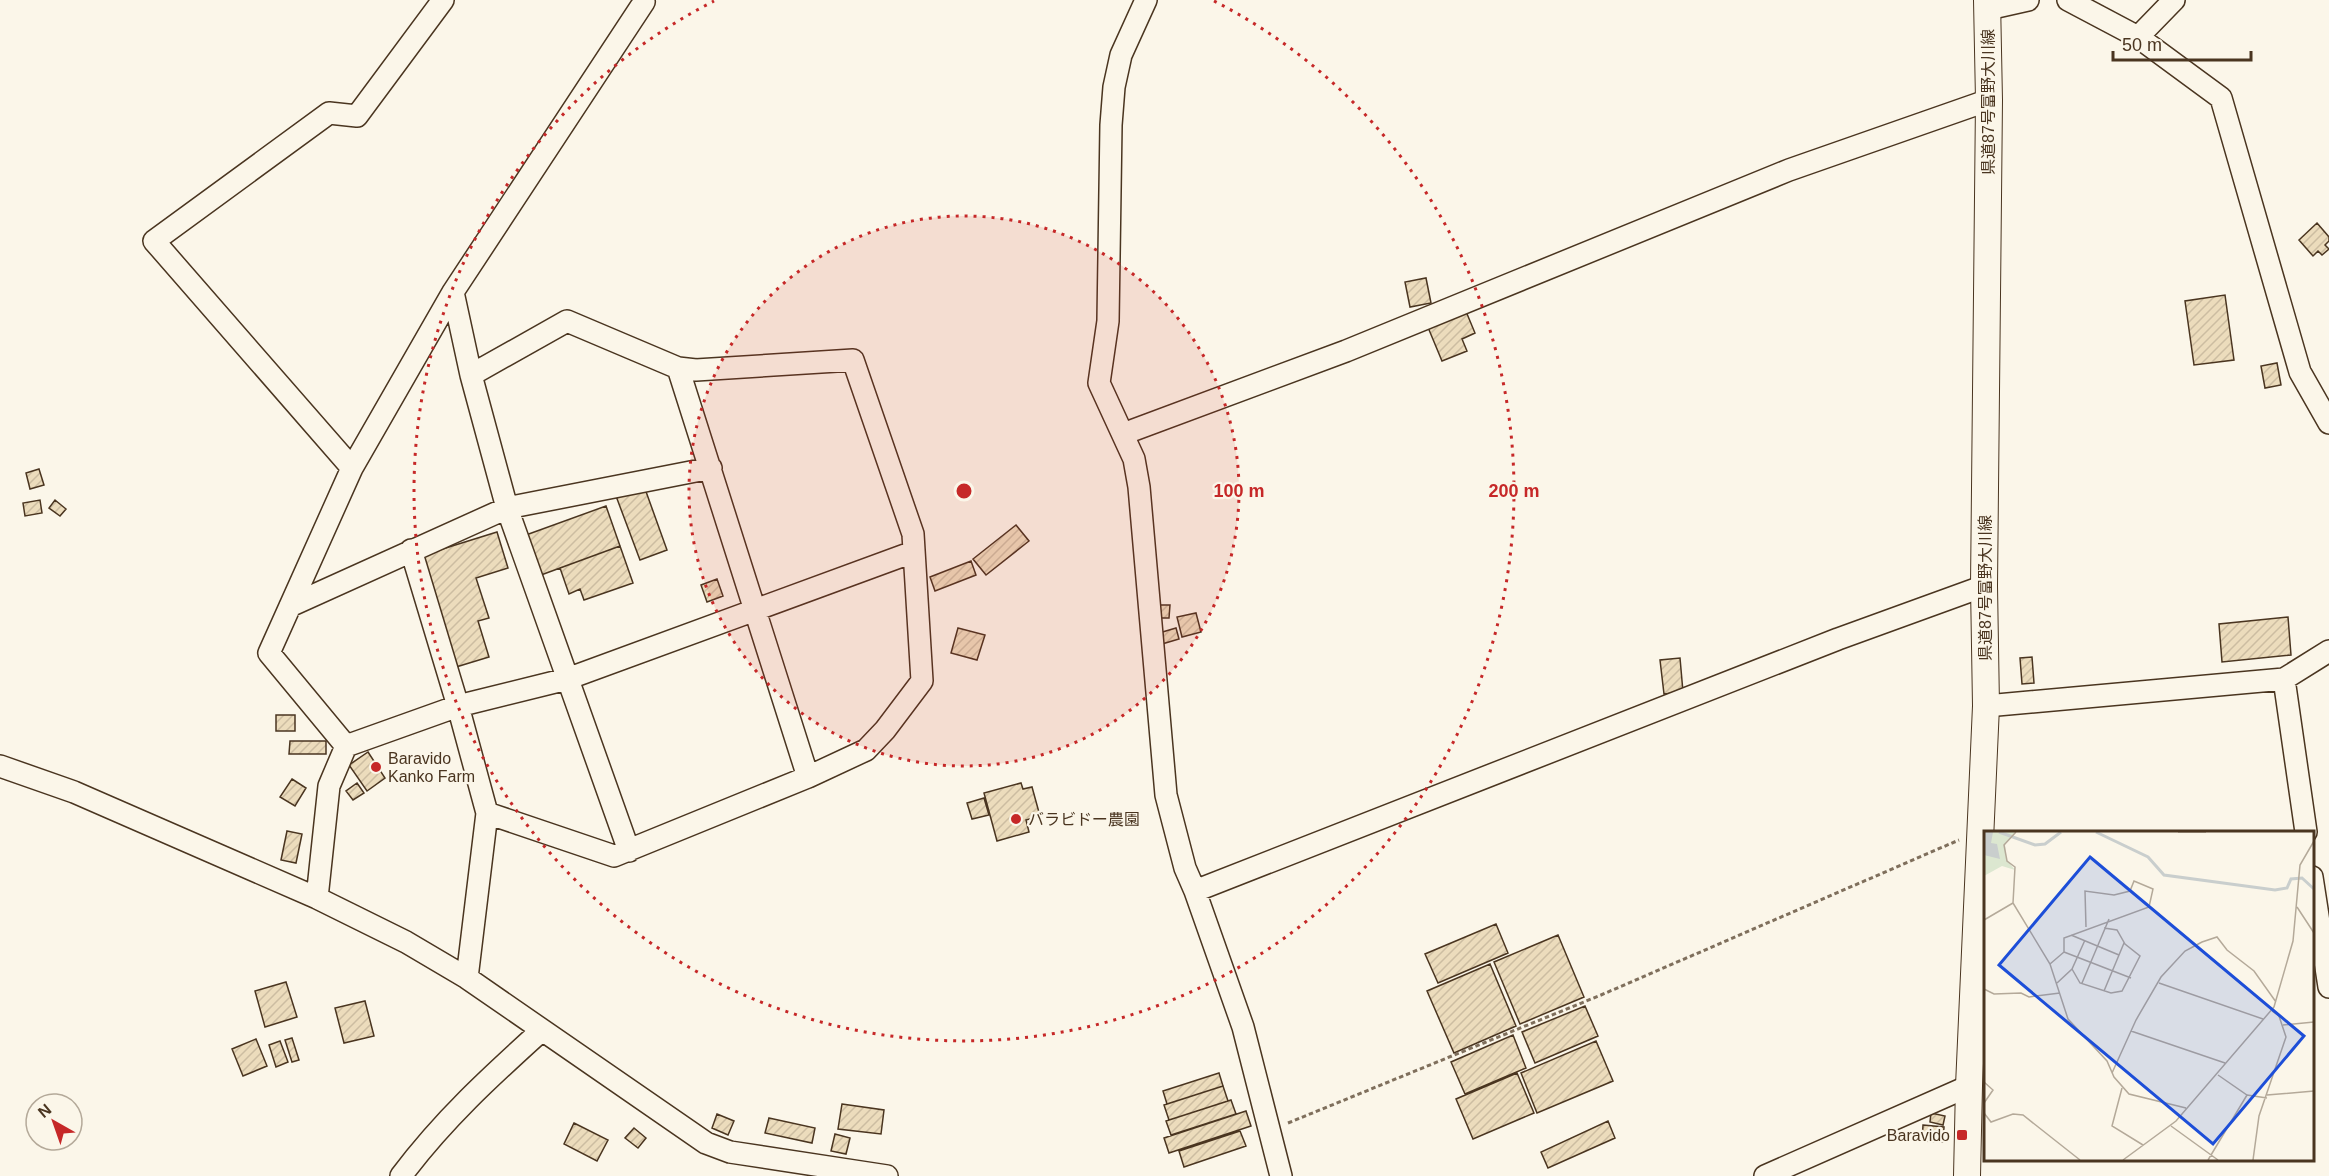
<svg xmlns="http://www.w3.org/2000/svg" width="2329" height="1176" viewBox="0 0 2329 1176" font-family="Arial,'Noto Sans JP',sans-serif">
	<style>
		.building { fill: url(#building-hatch); stroke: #4a3520; stroke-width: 1.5 }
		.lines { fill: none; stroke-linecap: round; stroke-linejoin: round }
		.minor-casing { stroke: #4a3520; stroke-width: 24 }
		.major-casing { stroke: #4a3520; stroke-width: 28 }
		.path { stroke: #7f6f5c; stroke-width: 3; stroke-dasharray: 4.5 3; stroke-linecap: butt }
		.minor { stroke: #fbf6e9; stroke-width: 21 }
		.major { stroke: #fbf6e9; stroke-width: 26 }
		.ring { fill: none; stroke: #c62828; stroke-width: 3; stroke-dasharray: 3 6 }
		.poi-dot { fill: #c62828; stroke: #fbf6e9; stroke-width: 2 }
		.labels { text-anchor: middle; stroke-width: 4.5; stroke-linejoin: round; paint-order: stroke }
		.street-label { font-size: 16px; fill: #4a3520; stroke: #fbf6e9 }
		.poi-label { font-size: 16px; fill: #4a3520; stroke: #fbf6e9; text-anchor: start }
		.inset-river { fill: none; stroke: #c9cecd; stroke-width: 3 }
		.inset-road { fill: none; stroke: #b4a999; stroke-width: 1.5 }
		.view { fill: #1d4ed8; fill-opacity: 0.15; stroke: #1d4ed8; stroke-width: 3 }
		.inset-edge { fill: none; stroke: #4a3520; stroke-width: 3 }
		.centre { fill: #c62828; stroke: #fbf6e9; stroke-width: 3 }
		.ring-label { font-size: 18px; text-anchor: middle; font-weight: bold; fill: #c62828; stroke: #fbf6e9; stroke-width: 4.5; stroke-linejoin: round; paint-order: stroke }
	</style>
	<defs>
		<pattern id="building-hatch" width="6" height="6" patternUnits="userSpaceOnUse" patternTransform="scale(1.5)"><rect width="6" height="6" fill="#ecdcbc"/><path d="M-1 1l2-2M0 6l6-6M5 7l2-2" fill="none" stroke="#ccbda1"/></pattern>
	</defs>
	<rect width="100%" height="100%" fill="#fbf6e9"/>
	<path class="building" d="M2317 223 2329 237V241L2325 245 2329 249 2322 255 2318 251 2313 256 2299 240Z
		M1426 278 1431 303 1410 307 1405 282Z
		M2225 295 2234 360 2194 365 2185 301Z
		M1465 309 1475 333 1462 339 1467 351 1442 361 1427 325Z
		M2277 363 2281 385 2265 388 2261 366Z
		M39 469 44 485 30 489 26 473Z
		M644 486 667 550 640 560 616 496Z
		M40 500 42 513 25 516 23 503Z
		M55 500 66 509 60 516 49 508Z
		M606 506 620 546 541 575 526 535Z
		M1016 525 1029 541 986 575 973 559Z
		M497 532 508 568 476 578 489 618 478 621 489 657 456 667 420 556Z
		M620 546 633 583 584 600 580 589 569 594 560 568Z
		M971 561 976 575 935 591 930 577Z
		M717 579 723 596 707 602 701 585Z
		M1155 605H1170L1169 618H1155Z
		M1196 613 1201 632 1182 637 1177 617Z
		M2288 617 2291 655 2222 662 2219 624Z
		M958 628 985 635 977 660 951 653Z
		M1176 628 1179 639 1162 644 1159 633Z
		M2032 657 2034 683 2022 684 2020 658Z
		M1680 658 1683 692 1664 694 1660 660Z
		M276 715H295V731H276Z
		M290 741H326V754H289Z
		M368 752 385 778 367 791 349 765Z
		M292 779 306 788 295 806 280 797Z
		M357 783 364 793 353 800 346 791Z
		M1021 783 1023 789 1032 787 1040 816 1026 820 1029 832 997 841 984 793Z
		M984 798 989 815 972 819 967 803Z
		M287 831 302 834 296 863 281 860Z
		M1496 924 1508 953 1438 983 1425 954Z
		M1558 935 1584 997 1520 1024 1494 962Z
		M1490 964 1516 1026 1454 1053 1427 991Z
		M286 982 297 1017 265 1027 255 991Z
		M365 1001 374 1036 344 1043 335 1008Z
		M1585 1006 1598 1036 1535 1063 1522 1032Z
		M1513 1035 1526 1068 1465 1094 1451 1062Z
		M292 1038 299 1060 292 1062 285 1040Z
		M256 1039 267 1066 243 1076 232 1049Z
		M280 1041 288 1062 276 1067 269 1045Z
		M1596 1041 1613 1081 1537 1113 1521 1073Z
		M1219 1073 1223 1086 1167 1104 1163 1091Z
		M1517 1073 1534 1113 1473 1139 1456 1099Z
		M1223 1086 1228 1101 1169 1120 1164 1105Z
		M1231 1100 1236 1114 1171 1135 1166 1121Z
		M842 1104 884 1110 881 1134 838 1129Z
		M1246 1111 1251 1126 1169 1153 1164 1138Z
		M1931 1113 1945 1116 1943 1125 1930 1122Z
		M717 1114 734 1121 728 1135 712 1128Z
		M769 1118 815 1128 812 1143 765 1133Z
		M1608 1121 1615 1138 1548 1168 1541 1152Z
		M574 1123 608 1140 597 1161 564 1144Z
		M1923 1125 1944 1127 1943 1142 1922 1141Z
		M634 1128 646 1138 638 1148 625 1138Z
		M1240 1131 1246 1146 1184 1167 1179 1151Z
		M835 1134 850 1138 846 1154 831 1151Z"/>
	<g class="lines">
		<g class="minor-casing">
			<path id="minor" d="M1146 0 1121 55 1114 87 1111 125 1108 321 1099 383 1134 459 1139 487 1166 795 1185 868 1195 891 1243 1027 1281 1176
				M2068 0 2138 37 2221 98 2300 372 2329 423
				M1988 9 2028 0
				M2138 37 2174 0
				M453 292 471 375 507 508 629 851
				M678 368 808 777
				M471 375 567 321 678 368 696 370 853 360 913 534 922 681 885 730 866 750 808 777 614 856 487 813
				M1123 434 1346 351 1789 170 1989 100
				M352 468 154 241 329 113 357 116 443 0
				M411 550 458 706 487 813 467 978
				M290 606 507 508 711 468
				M2284 679 2306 832
				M1986 706 2284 679 2329 651
				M346 746 269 653 352 468 453 292 644 2 643 0
				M0 766 74 792 317 898 406 942 467 978 706 1143 730 1152 887 1176
				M2312 877 2329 987
				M1195 891 1838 639 1984 586
				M317 898 329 786 346 746 458 706 567 679 913 552
				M401 1176C443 1120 490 1077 542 1030
				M1765 1176 1969 1086"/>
		</g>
		<g class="major-casing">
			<path id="major" d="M1967 1176 1969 1086 1986 706 1984 586 1989 100 1987 0"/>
		</g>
		<path class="path" d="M1288 1123 1601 995 1959 840"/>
		<use href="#minor" class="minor"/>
		<use href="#major" class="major"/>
	</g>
	<circle cx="964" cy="491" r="275" fill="#c62828" fill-opacity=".12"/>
	<g class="ring">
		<circle cx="964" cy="491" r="275"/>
		<path d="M1214 1A550 550 0 1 1 714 1"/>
	</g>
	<g class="poi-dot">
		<circle cx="376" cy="767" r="6"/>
		<circle cx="1016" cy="819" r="6"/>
		<rect x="1956" y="1129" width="12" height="12" rx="3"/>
	</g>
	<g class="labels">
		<g class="street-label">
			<text transform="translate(1988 102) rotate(-90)" y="6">県道87号富野大川線</text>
			<text transform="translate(1985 588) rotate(-90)" y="6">県道87号富野大川線</text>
		</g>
		<g class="poi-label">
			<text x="388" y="764">Baravido<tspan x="388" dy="18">Kanko Farm</tspan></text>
			<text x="1028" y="825">バラビドー農園</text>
			<text x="1950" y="1141" text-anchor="end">Baravido</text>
		</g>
	</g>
	<g transform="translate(1984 831)">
		<rect width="330" height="330" fill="#fbf6e9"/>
		<path d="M0 1H32L21 12 22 28 31 39 18 35 0 45Z" fill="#dce7d0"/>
		<path d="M0 1H9L7 12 13 13 16 28 0 24Z" fill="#c9cecd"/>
		<path class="inset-river" d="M15 1 51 14 61 13 77 1M112 1 164 26 180 44 291 59 303 57 307 48 318 47 330 58"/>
		<path class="inset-road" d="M32 1 20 14 23 30 31 36 29 72 66 133 84 188 123 230 130 246 145 263 202 277M194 1H222M313 76 330 102M0 89 29 72M87 104 135 124M80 121V107L165 76 169 58 150 50 146 60 130 64 101 60 102 96M80 121 147 147M66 133 80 121M88 138 96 152 127 162 138 160 156 125 141 113 133 99 120 97M73 152 88 138 101 109M98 152 125 88M175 152 279 188M0 158 10 163 37 162 45 166 76 162M120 160 140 112M299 194 330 191M147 200 241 232M128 242 152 189 177 146 201 120 218 111 233 106 243 119 270 140 292 171M234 244 263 264 283 267M0 251 9 259 0 272M138 257 128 295 159 314M283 264 330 260M0 282 7 291 29 283 39 284 96 329M187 295 234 329M139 329 192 290 290 176 309 110 316 34 330 10M224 329 263 264M269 329 275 285 302 206 295 185 288 180"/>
		<path class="view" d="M106 26 320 205 229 313 15 134Z"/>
		<rect width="330" height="330" class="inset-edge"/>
	</g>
	<circle cx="964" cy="491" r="9" class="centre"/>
	<g class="ring-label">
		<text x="1239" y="497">100 m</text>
		<text x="1514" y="497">200 m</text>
	</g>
	<g transform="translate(54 1122) rotate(320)"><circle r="28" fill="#fbf6e9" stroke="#b4a999" stroke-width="1.5"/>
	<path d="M0-4.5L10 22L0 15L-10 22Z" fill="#c62828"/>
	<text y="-9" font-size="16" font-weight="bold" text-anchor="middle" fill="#4a3520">N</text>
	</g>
	<path d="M2113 51v9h138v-9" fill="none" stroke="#4a3520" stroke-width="3"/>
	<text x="2122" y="51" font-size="18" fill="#4a3520" stroke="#fbf6e9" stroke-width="4.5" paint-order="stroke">50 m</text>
</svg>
